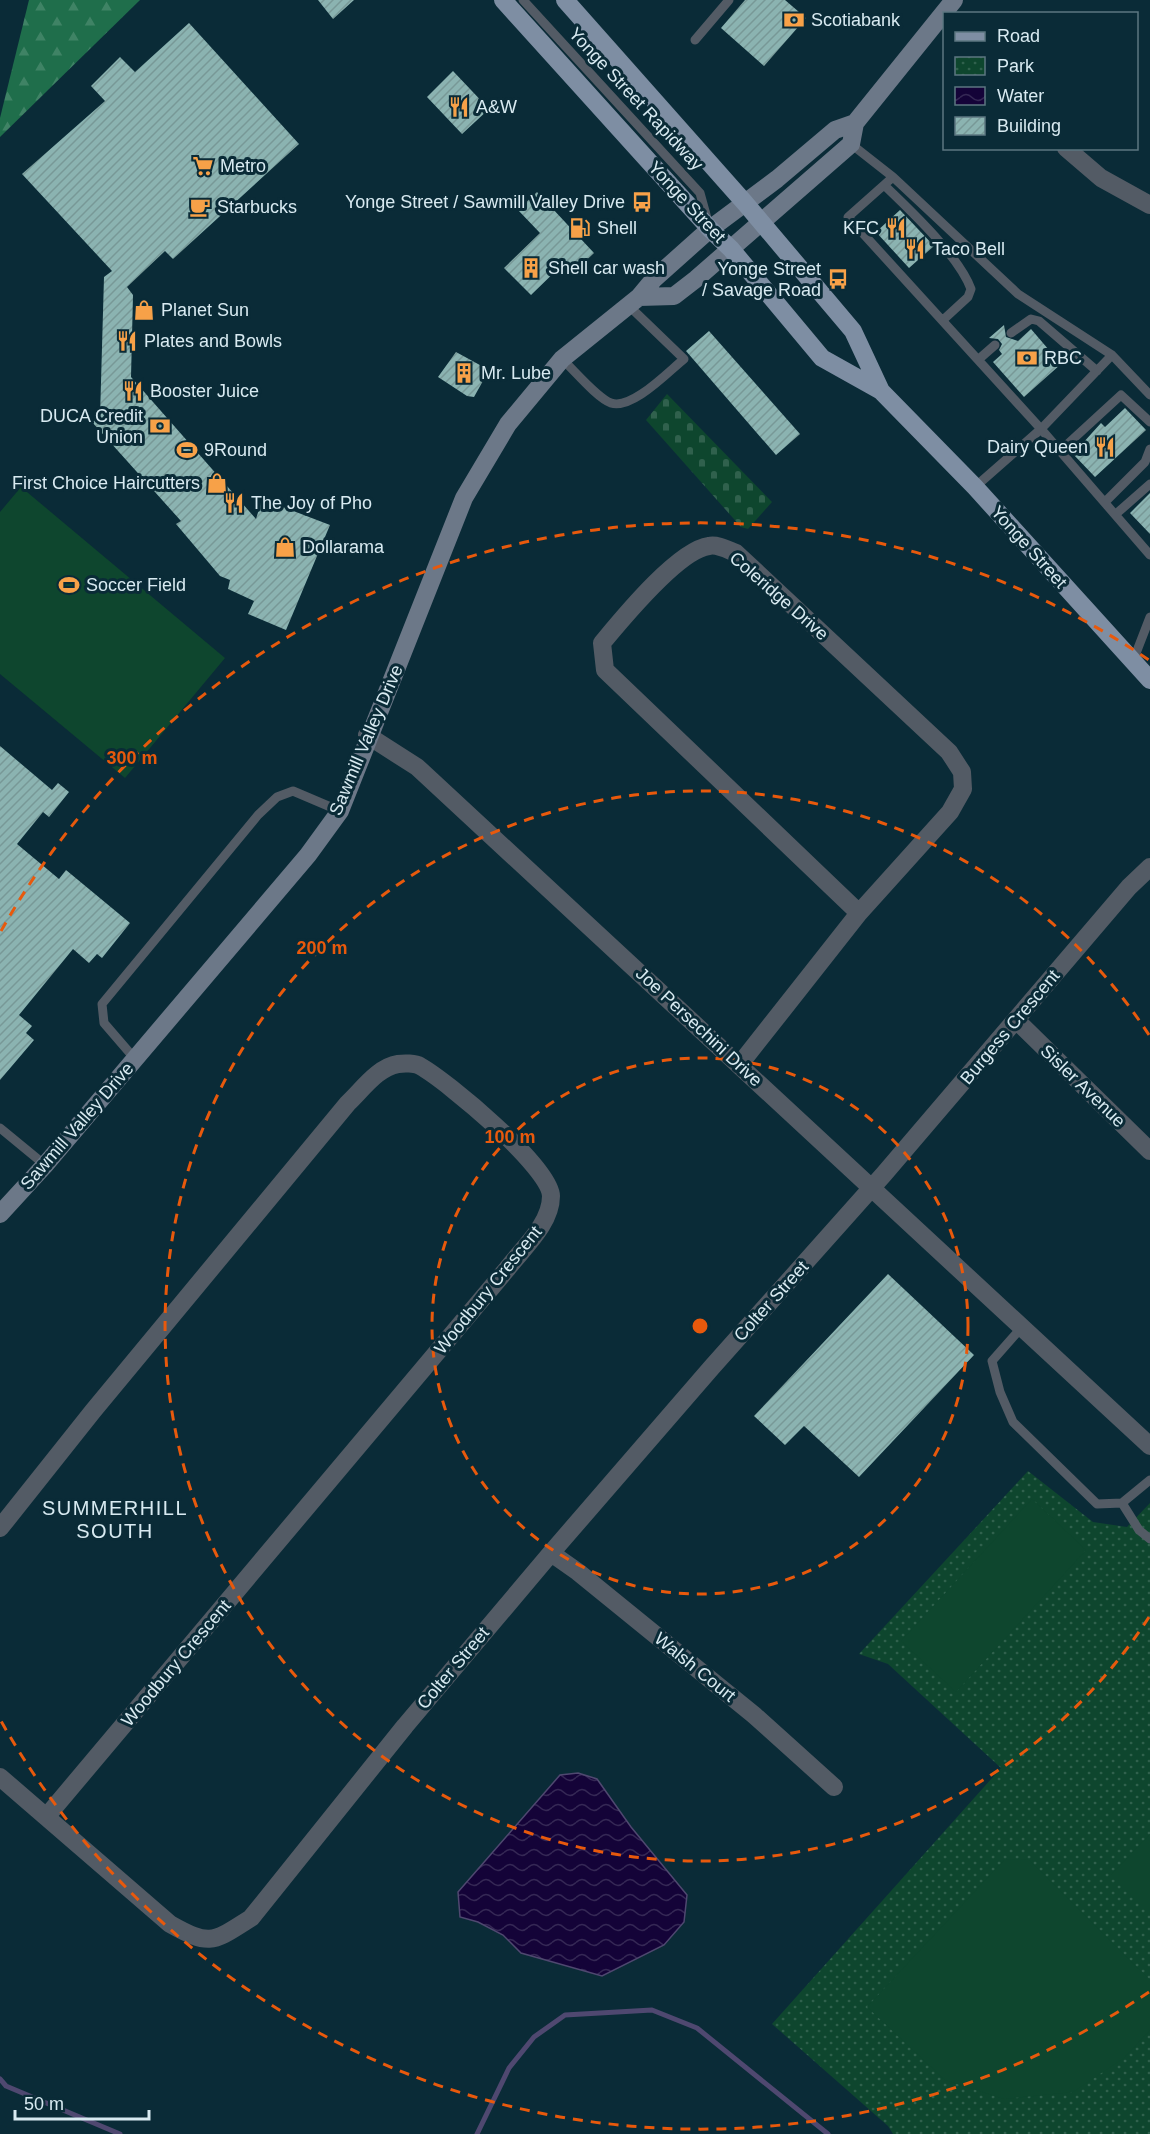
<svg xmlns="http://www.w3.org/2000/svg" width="1150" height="2134" viewBox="0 0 1150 2134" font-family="Arial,sans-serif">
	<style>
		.forest { fill: url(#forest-firs) }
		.cemetery { fill: url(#cemetery-stones) }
		.park { fill: url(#park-dots) }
		.garden { fill: #0e462e }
		.water { fill: url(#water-waves); stroke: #4f4870; stroke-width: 1.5 }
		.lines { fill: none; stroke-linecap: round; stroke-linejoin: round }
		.stream { stroke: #4f4870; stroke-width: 5 }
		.building { fill: url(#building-hatch) }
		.lane { stroke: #535b65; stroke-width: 9 }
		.street { stroke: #535b65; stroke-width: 18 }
		.secondary { stroke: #6c7888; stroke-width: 18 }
		.primary { stroke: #7e8ea3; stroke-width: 18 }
		.ring { fill: none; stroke: #e8590c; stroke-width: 3; stroke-dasharray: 10 8 }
		.labels { text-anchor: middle; stroke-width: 6; stroke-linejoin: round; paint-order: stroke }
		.poi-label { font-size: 18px; fill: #d8eaf1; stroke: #0a2b37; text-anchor: start }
		.street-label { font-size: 18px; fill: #d8eaf1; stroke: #0a2b37 }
		.neighbourhood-label { font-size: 20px; letter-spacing: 1.5px; fill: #d8eaf1; stroke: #0a2b37 }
		.centre { fill: #e8590c; stroke: #0a2b37; stroke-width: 3 }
		.ring-label { font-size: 18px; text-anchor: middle; font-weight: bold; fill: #e8590c; stroke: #0a2b37; stroke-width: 6; stroke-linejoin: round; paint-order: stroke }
	</style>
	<defs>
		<pattern id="forest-firs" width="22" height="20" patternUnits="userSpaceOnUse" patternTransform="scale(1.5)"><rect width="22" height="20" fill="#1f6e4b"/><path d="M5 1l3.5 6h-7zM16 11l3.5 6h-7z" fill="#3f8365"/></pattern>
		<pattern id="cemetery-stones" width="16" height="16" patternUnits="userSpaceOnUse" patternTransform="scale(1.5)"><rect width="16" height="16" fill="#0e462e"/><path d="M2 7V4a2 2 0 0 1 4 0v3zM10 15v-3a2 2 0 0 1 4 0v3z" fill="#30614d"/></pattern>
		<pattern id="park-dots" width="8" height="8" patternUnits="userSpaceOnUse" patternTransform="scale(1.5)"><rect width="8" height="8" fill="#0e462e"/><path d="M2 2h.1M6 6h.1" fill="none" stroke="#30614d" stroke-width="1.8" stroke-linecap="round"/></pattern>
		<pattern id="water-waves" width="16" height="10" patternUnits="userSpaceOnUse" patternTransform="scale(1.5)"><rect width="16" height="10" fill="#140338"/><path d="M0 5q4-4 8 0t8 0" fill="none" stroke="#352855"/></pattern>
		<pattern id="building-hatch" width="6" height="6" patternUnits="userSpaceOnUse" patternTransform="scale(1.5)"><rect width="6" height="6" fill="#8bb3b1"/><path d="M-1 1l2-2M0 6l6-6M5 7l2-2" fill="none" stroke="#789897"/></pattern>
	</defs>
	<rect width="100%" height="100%" fill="#0a2b37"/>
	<path class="forest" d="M29 0H140L0 137V118Z"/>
	<path class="cemetery" d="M667 394 772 502 748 529 741 527 646 420Z"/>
	<path class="park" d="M1028 1471 1093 1522 1127 1527 1150 1503V2134H893L888 2126 772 2024 1001 1768 888 1664 859 1654Z"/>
	<path class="garden" d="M21 487 225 658 125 778 0 674V512Z
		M1032 1499 1086 1550 956 1692 901 1641Z
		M1150 1834V1914L1111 1875Z
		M1005 1859 1029 1860 1150 1980V2030L1124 2058 1073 2092 1004 2099 945 2080 867 2007Z"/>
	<path class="water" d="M578 1773 597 1779 631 1827 687 1895 684 1922 664 1945 602 1976 521 1953 503 1935 478 1922 460 1917 458 1892 560 1775Z"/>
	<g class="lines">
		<path class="stream" d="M0 2079 6 2086 120 2134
			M477 2134 509 2068 534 2037 565 2015 652 2010 697 2028 828 2134"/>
	</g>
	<path class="building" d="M318 0H354L333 19Z
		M745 0H785L806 18 764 66 721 28Z
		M189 23 299 144 173 259 165 251 127 287 133 295 131 377 256 519 262 499 330 525 286 630 248 614 254 601 228 589 230 580 220 576 176 524 181 521 92 422 100 417 104 277 112 271 22 174 105 101 91 86 120 57 135 72Z
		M453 71 489 109 462 134 427 97Z
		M537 192 594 253 575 271 566 261 531 295 504 268 540 233 518 210Z
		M900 210 934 246 909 268 876 232Z
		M1004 325 1006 337 1018 341 1031 329 1061 364 1024 397 993 362 1002 354 999 350 1002 344 998 339 989 338Z
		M709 331 800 434 776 455 686 351Z
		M456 352 489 370 474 397 467 396 438 377Z
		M1125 408 1146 430 1095 477 1073 454 1101 423 1105 427Z
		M1150 493V534L1130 513Z
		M0 746 52 790 58 783 69 792 49 817 43 812 17 844 59 879 66 870 130 923 102 958 97 954 89 963 73 949 19 1015 32 1026 26 1033 34 1040 0 1080Z
		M888 1274 974 1355 859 1477 804 1426 785 1445 754 1416Z"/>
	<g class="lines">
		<path class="lane" d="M523 0 700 193 708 222
			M695 40 729 0
			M851 144 893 177 848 217 1041 429 1150 555
			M893 177 1018 294 1112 355 1150 395
			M884 185C910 210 959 256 971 289L968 297 943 320
			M1011 333 1031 319 1039 321 1097 371
			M562 359C574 370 597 398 611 403 632 410 668 372 684 359L628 305
			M979 359 995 345
			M1060 451 1121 395 1150 422
			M975 487 1041 429 1112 355
			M1105 502 1145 462 1150 449
			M1116 514 1150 484
			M1133 661 1150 617
			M135 1059 104 1023 102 1004 258 815 277 797 293 791 340 811
			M0 1128 45 1165
			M1022 1327 992 1361 1000 1392 1013 1422 1097 1504 1122 1503 1150 1480
			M1122 1503 1139 1530 1150 1539"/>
		<path class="street" d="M1066 148 1101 178 1150 205
			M367 735 417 767 1150 1446
			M1016 1020 1150 1151
			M740 1064 859 913 950 812 963 789 962 772 949 752 736 553C728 550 717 544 709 546 678 550 622 619 602 643L605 670 859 913
			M0 1528 93 1411 348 1103C362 1090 378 1067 398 1064 404 1063 415 1063 420 1066 447 1081 550 1167 551 1196 551 1224 523 1248 507 1269L47 1816
			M551 1553 578 1572 754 1715 834 1787
			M0 1777 170 1924C211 1947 213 1942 251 1918L405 1726 551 1553 712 1367 884 1174 1129 887 1150 867"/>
		<path class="secondary" d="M639 297 674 296 696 279 851 144 855 123 954 0
			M0 1214 45 1165 308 855 340 811 464 498 508 424 562 359 639 297 654 279 710 229 777 179 835 130 855 123"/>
		<path class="primary" d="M503 0 710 229 731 249 822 358 881 391 975 487 1150 680
			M565 0 745 203 853 331 881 391"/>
	</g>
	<g class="ring">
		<circle cx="700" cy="1326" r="268"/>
		<path d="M1149 1617A535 535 0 1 1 1149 1035"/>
		<path d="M1149 1992A803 803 0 0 1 1 1721M1 931A803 803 0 0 1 1149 660"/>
	</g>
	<defs>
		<g id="bank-bare" transform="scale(1.62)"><path d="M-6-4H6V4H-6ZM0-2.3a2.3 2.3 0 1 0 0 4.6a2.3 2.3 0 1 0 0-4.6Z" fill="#f7a148" stroke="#0a2b37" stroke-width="2.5" paint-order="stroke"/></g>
		<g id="restaurant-bare" transform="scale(1.62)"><path d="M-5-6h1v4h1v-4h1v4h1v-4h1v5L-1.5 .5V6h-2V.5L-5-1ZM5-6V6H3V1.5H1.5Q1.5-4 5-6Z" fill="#f7a148" stroke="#0a2b37" stroke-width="2.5" paint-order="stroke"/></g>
		<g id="supermarket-bare" transform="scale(1.62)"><path d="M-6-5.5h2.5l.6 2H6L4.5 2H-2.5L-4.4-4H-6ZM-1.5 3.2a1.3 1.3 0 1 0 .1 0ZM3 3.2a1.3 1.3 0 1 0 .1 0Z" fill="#f7a148" stroke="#0a2b37" stroke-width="2.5" paint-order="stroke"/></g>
		<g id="bus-bare" transform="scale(1.62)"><path d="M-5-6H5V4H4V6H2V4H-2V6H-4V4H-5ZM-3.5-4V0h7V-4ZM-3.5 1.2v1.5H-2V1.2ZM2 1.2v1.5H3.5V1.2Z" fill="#f7a148" stroke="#0a2b37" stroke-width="2.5" paint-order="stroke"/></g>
		<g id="cafe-bare" transform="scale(1.62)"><path d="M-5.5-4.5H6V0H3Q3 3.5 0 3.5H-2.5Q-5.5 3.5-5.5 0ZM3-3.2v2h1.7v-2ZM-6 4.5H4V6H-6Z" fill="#f7a148" stroke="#0a2b37" stroke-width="2.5" paint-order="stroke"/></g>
		<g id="fuel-bare" transform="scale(1.62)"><path d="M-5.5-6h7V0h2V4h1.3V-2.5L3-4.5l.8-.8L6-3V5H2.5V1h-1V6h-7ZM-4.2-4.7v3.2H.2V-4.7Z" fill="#f7a148" stroke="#0a2b37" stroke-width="2.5" paint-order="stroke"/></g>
		<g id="building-bare" transform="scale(1.62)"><path d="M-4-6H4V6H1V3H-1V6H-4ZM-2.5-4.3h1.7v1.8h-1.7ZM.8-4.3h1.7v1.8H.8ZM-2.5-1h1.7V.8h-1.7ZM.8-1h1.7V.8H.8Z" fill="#f7a148" stroke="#0a2b37" stroke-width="2.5" paint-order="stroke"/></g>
		<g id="shop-bare" transform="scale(1.62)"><path d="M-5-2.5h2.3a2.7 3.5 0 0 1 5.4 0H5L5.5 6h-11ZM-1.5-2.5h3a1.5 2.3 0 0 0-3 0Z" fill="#f7a148" stroke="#0a2b37" stroke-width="2.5" paint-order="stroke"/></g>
		<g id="stadium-bare" transform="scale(1.62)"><path d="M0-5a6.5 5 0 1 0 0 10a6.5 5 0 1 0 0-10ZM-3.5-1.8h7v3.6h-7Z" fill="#f7a148" stroke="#0a2b37" stroke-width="2.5" paint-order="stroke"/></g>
	</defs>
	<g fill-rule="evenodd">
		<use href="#bank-bare" x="794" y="20"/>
		<use href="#restaurant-bare" x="459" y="107"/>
		<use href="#supermarket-bare" x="203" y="166"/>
		<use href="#bus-bare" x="642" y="202"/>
		<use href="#cafe-bare" x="200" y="207"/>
		<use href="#fuel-bare" x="580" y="228"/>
		<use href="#restaurant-bare" x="896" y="228"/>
		<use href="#restaurant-bare" x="915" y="249"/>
		<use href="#building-bare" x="531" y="268"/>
		<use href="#bus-bare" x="838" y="279"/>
		<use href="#shop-bare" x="144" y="310"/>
		<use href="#restaurant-bare" x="127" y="341"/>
		<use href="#bank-bare" x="1027" y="358"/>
		<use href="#building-bare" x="464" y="373"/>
		<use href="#restaurant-bare" x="133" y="391"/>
		<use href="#bank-bare" x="160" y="426"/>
		<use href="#restaurant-bare" x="1105" y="447"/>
		<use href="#stadium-bare" x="187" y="450"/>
		<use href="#shop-bare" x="217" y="483"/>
		<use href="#restaurant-bare" x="234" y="503"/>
		<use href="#shop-bare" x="285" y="547"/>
		<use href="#stadium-bare" x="69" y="585"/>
	</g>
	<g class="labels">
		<g class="poi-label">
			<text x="811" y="26">Scotiabank</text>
			<text x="476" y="113">A&amp;W</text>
			<text x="220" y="172">Metro</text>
			<text x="625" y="208" text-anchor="end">Yonge Street / Sawmill Valley Drive</text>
			<text x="217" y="213">Starbucks</text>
			<text x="597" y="234">Shell</text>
			<text x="879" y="234" text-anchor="end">KFC</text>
			<text x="932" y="255">Taco Bell</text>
			<text x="548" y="274">Shell car wash</text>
			<text x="821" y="275" text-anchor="end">Yonge Street<tspan x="821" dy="21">/ Savage Road</tspan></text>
			<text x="161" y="316">Planet Sun</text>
			<text x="144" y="347">Plates and Bowls</text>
			<text x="1044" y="364">RBC</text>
			<text x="481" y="379">Mr. Lube</text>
			<text x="150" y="397">Booster Juice</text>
			<text x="143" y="422" text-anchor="end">DUCA Credit<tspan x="143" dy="21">Union</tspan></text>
			<text x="1088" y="453" text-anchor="end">Dairy Queen</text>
			<text x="204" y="456">9Round</text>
			<text x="200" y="489" text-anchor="end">First Choice Haircutters</text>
			<text x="251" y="509">The Joy of Pho</text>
			<text x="302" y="553">Dollarama</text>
			<text x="86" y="591">Soccer Field</text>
		</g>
		<g class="street-label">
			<text transform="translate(636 99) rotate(47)" y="6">Yonge Street Rapidway</text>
			<text transform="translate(687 202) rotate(47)" y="6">Yonge Street</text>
			<text transform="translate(1029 547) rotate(48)" y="6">Yonge Street</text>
			<text transform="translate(779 596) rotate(41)" y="6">Coleridge Drive</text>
			<text transform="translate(366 740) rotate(-67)" y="6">Sawmill Valley Drive</text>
			<text transform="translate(699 1027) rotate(43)" y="6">Joe Persechini Drive</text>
			<text transform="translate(1010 1027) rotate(-50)" y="6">Burgess Crescent</text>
			<text transform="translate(1083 1086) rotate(44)" y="6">Sisler Avenue</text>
			<text transform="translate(77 1126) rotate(-49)" y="6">Sawmill Valley Drive</text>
			<text transform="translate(488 1290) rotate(-51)" y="6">Woodbury Crescent</text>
			<text transform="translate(771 1301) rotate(-48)" y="6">Colter Street</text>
			<text transform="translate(176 1663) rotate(-50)" y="6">Woodbury Crescent</text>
			<text transform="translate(695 1667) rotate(39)" y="6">Walsh Court</text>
			<text transform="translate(453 1668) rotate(-50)" y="6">Colter Street</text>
		</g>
		<g class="neighbourhood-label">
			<text x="115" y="1515">SUMMERHILL<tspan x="115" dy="23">SOUTH</tspan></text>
		</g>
	</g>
	<circle cx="700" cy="1326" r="9" class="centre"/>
	<g class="ring-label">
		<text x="132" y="764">300 m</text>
		<text x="322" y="954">200 m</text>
		<text x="510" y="1143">100 m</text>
	</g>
	<rect x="943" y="12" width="195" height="138" fill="#0a2b37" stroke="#5c7781" stroke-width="1.5"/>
	<rect x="955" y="32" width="30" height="9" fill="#7e8ea3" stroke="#5c7781" stroke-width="1.5"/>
	<text x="997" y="42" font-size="18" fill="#d8eaf1">Road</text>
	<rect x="955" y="57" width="30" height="18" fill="url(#park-dots)" stroke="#5c7781" stroke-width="1.5"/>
	<text x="997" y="72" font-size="18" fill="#d8eaf1">Park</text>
	<rect x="955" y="87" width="30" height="18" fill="url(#water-waves)" stroke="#5c7781" stroke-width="1.5"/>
	<text x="997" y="102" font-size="18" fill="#d8eaf1">Water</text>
	<rect x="955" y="117" width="30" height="18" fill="url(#building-hatch)" stroke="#5c7781" stroke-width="1.5"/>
	<text x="997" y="132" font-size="18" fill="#d8eaf1">Building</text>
	<path d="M15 2110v9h134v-9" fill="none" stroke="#d8eaf1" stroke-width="3"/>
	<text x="24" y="2110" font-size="18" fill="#d8eaf1" stroke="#0a2b37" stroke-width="4.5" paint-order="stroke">50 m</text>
</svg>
